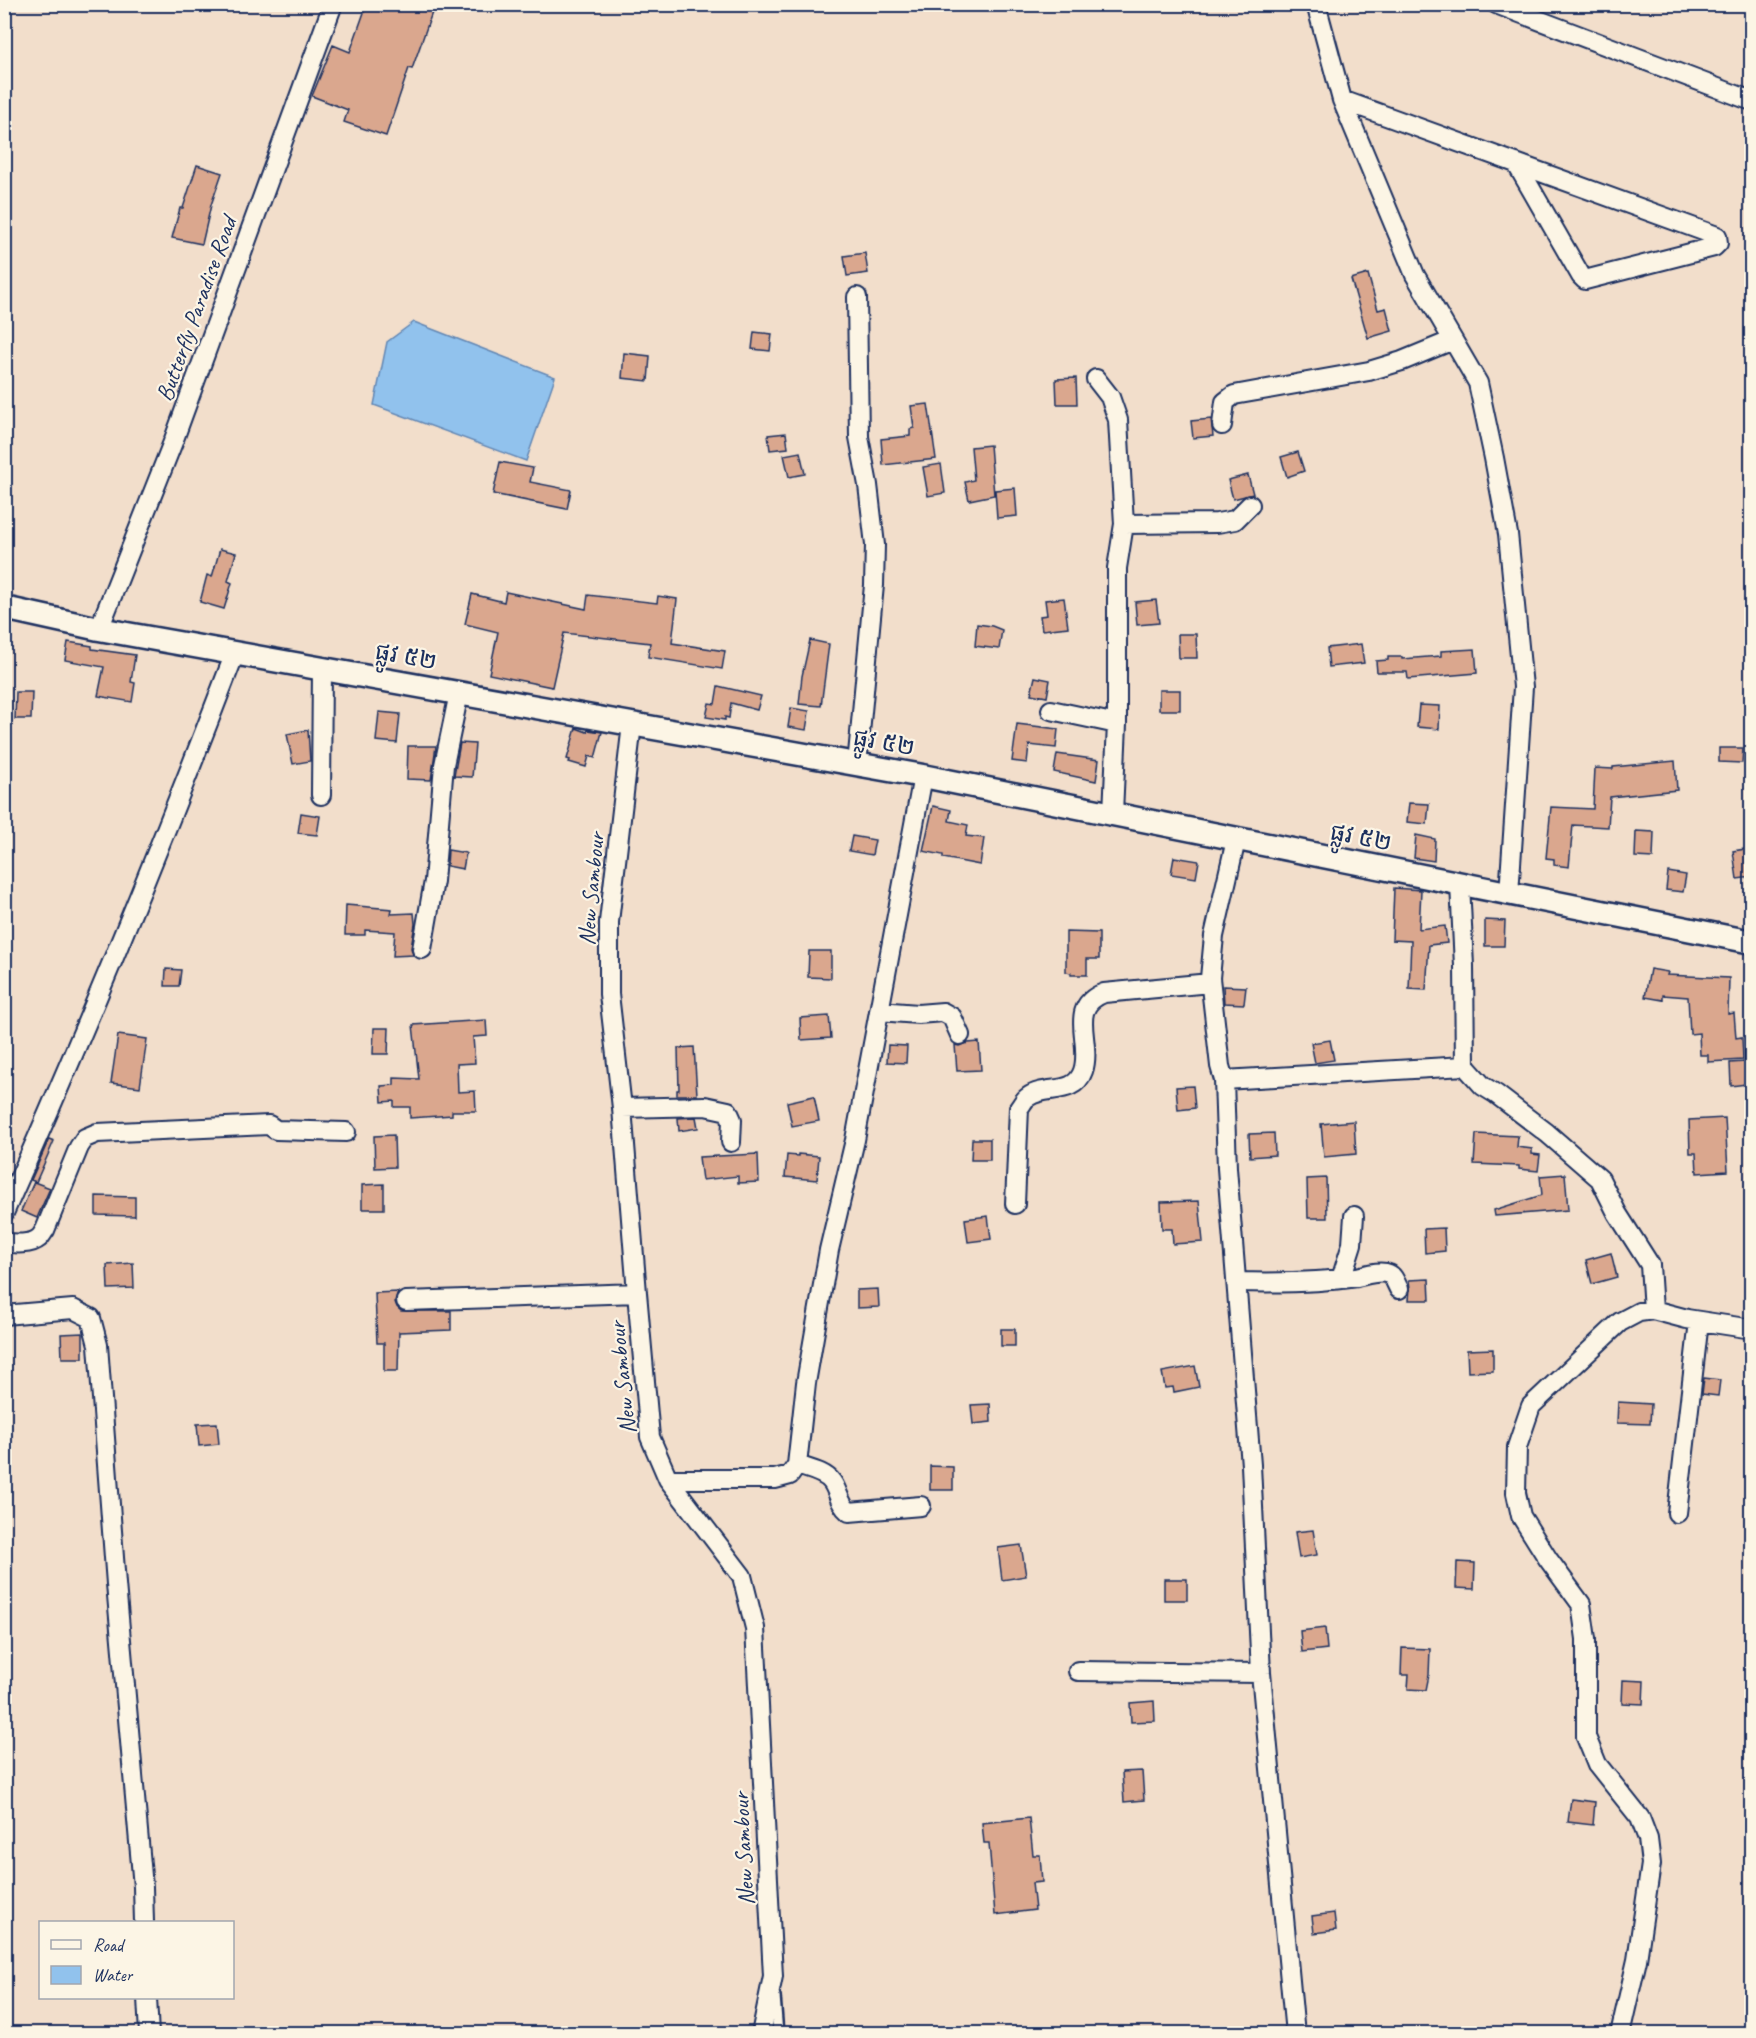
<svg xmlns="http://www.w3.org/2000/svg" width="1756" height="2038" viewBox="0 0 1756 2038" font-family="Caveat,'Noto Sans Khmer',sans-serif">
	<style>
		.water { fill: #91c2ed; stroke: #6287b4; stroke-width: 1.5 }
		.building { fill: #daa78e; stroke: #1b2f5e; stroke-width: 1.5 }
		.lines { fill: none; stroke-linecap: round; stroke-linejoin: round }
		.service-casing { stroke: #1b2f5e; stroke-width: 14 }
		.minor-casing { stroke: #1b2f5e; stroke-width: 22 }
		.tertiary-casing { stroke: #1b2f5e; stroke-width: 27 }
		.service { stroke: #fcf5e5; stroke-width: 9 }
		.minor { stroke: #fcf5e5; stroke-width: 18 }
		.tertiary { stroke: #fcf5e5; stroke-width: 22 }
		.labels { text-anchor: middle; stroke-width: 4.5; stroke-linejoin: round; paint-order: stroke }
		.street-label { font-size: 24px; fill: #1b2f5e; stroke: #fcf5e5 }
	</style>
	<rect width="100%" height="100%" fill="#f2decb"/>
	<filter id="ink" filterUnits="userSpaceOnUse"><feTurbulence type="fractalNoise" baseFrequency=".0167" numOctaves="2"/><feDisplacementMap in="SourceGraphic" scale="12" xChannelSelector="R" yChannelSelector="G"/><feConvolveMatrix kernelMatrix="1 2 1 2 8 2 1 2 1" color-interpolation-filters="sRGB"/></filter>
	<g filter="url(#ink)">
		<path class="water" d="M414 322 555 377 526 461 374 405 387 342Z"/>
		<path class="building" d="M367 4H435L412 69 409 68 386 136 344 122 348 110 312 96 333 45 350 52Z
			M197 165 222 173 211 205 202 244 172 238 180 208H183Z
			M865 253 868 273 847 276 844 256Z
			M1368 274 1378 310 1386 308 1392 331 1368 338 1351 279Z
			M754 332 772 334 770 351 752 349Z
			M624 353 650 356 648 381 622 378Z
			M1076 378 1077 404H1057L1056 379Z
			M928 404 936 459 883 465 881 439 910 436V429L914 428 911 406Z
			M1211 419 1213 436 1193 438 1191 421Z
			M786 433 788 448 770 450 768 435Z
			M990 445 994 495 969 500 965 482 974 480 971 447Z
			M800 452 805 474 789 477 784 455Z
			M1298 452 1304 471 1287 477 1281 457Z
			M500 462 533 468 530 482 571 490 567 509 493 494Z
			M941 464 945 493 928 496 923 467Z
			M1248 475 1253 494 1233 499 1228 480Z
			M1015 488 1017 516 997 518 995 490Z
			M220 549 236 553 228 581 232 583 224 609 200 602 207 575 212 577Z
			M506 592 586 609 588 595 657 603 658 596 677 599 672 643 725 651 722 669 648 657 650 643 564 633 552 687 489 674 498 632 465 624 472 594 504 602Z
			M1064 598 1068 627 1042 630 1040 616 1047 615 1045 600Z
			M1156 600 1159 623 1137 625 1135 602Z
			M977 624 992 626 1002 630 999 649 975 646Z
			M1178 634H1196L1197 658H1179Z
			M810 640 829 644 821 706 799 704 802 676Z
			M68 642 92 646V649L135 655 131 682 135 683 132 702 98 696 104 667 65 660Z
			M1361 644 1364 663 1329 667 1327 648Z
			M1475 649 1477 673 1408 679 1407 672H1377L1376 661 1388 660V657H1402V659L1441 656V651Z
			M1035 677 1050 680 1047 697 1031 694Z
			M718 686 761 696 757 710 731 703 729 718 725 717V720L706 717 709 703 715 704Z
			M1159 690H1180V710H1159Z
			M16 692H32L31 719H15Z
			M1419 705 1440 706 1439 729 1417 727Z
			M791 708 809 711 806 730 788 727Z
			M379 712 400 714 397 743 376 741Z
			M1017 724 1058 729 1056 748 1029 745 1027 763 1012 761Z
			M576 728 587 732 588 730 602 732 595 758 589 756 586 767 569 762 570 760 567 759Z
			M308 730 310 761 293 764 287 734Z
			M460 743 475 744 472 777 454 776Z
			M408 746H436L431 780 407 779Z
			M1719 748H1743L1742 763 1719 762Z
			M1057 754 1099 760 1096 781 1054 772Z
			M1675 761 1677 790 1610 797 1608 827 1573 825 1569 867 1554 865V859L1546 858 1551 807 1593 809 1595 768 1613 769V767Z
			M1409 803 1429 804 1427 824 1407 822Z
			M933 806 951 810 949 821 968 825 966 836 984 838 980 865 943 858V855L923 851Z
			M301 813 320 816 317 835 298 833Z
			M1636 831 1654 832 1653 858 1635 857Z
			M1416 835 1435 839 1434 861 1414 858Z
			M852 836 875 840 872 855 849 851Z
			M1752 848V877L1737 879 1733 851Z
			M448 850 466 853 463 869 447 866Z
			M1174 857 1199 861 1196 878 1171 874Z
			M1668 872 1686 875 1683 892 1666 890Z
			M1394 888 1421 890 1419 929 1445 926 1447 943 1429 945 1426 990 1409 989 1411 941 1392 940Z
			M346 905 392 909 391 914 414 913 415 924 411 948 413 955 393 956 395 932 365 930V935H345Z
			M1485 920 1505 921 1504 946H1485Z
			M1066 932 1099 933V959H1087V975H1071V973L1066 972Z
			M809 951H831V978L808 977Z
			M166 969 181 970 179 986H165Z
			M1650 969 1668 972 1667 975 1729 978 1728 1014 1734 1013 1736 1038 1742 1037 1743 1060 1708 1062V1055H1700L1699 1033 1690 1034 1688 997 1663 995V1000L1645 997Z
			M1223 986 1246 987 1244 1004 1224 1003Z
			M829 1016 831 1038 801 1040 800 1018Z
			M486 1020 487 1036 473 1037 475 1063 457 1064 458 1092 475 1091 476 1111H452V1115L410 1118V1107H394V1101L382 1102 381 1086 394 1085V1078L419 1079 413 1025Z
			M374 1028H389L388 1054H373Z
			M118 1035 147 1039 140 1087 111 1083Z
			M1330 1040 1334 1060 1315 1063 1311 1043Z
			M979 1042 981 1070 957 1071 955 1045 959 1046 968 1043Z
			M888 1045 907 1046 906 1063 887 1062Z
			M694 1047 697 1095H677V1090H679L678 1048Z
			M1745 1062 1746 1084 1731 1086 1730 1063Z
			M1193 1086 1195 1108 1178 1110 1176 1087Z
			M814 1096 819 1121 792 1126 787 1102Z
			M696 1117 698 1128 679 1131 678 1118Z
			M1725 1118 1728 1171 1697 1173 1696 1153H1690L1689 1120Z
			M1354 1121 1356 1154 1324 1157 1321 1124Z
			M1274 1133 1275 1155 1250 1157 1249 1134Z
			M1476 1134 1518 1136 1517 1147 1532 1149V1154L1540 1155 1538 1171 1519 1169V1166L1474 1164Z
			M394 1135 395 1167 375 1168 374 1136Z
			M49 1139 54 1141 36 1182 31 1180Z
			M972 1139H990V1160H971Z
			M758 1154 759 1182 738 1183V1176L702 1180 699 1157Z
			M798 1154 819 1156 817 1180 785 1177 787 1155 798 1156Z
			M1565 1174 1568 1210 1495 1216 1494 1210 1542 1195 1540 1176Z
			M1326 1178 1327 1218H1308L1307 1179Z
			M34 1182 50 1188 37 1218 21 1211Z
			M384 1184V1209H362V1185Z
			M96 1196 135 1197V1216L96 1215Z
			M1199 1201 1203 1242 1173 1244 1172 1229H1162L1161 1202Z
			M988 1216 991 1239 968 1242 965 1219Z
			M1444 1228 1445 1251 1425 1253 1424 1229Z
			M1611 1253 1617 1277 1592 1284 1586 1260Z
			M133 1263 134 1288 108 1289 107 1265Z
			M1429 1279 1430 1300H1409L1410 1289 1409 1280Z
			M878 1289 879 1307 857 1308V1290Z
			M398 1292 395 1302 397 1307 401 1311H451V1330L399 1332 398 1371H384V1343H377L375 1293Z
			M1001 1329H1015V1346H1001Z
			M83 1333V1358H62L61 1334Z
			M1493 1349V1371L1468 1372 1467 1350Z
			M1195 1366 1199 1387 1174 1392 1173 1387 1165 1388 1162 1372Z
			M1704 1378 1720 1380 1718 1396 1702 1394Z
			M1618 1402 1651 1404 1650 1424 1617 1423Z
			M990 1404 991 1422 973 1424 971 1405Z
			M217 1423 219 1444 199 1446 197 1424Z
			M930 1466 953 1467V1490H930Z
			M1313 1530 1317 1555 1299 1558 1295 1532Z
			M1021 1545 1026 1576 1002 1580 998 1548Z
			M1457 1562 1475 1563 1474 1589 1456 1588Z
			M1164 1579H1187V1600H1164Z
			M1325 1628 1327 1649 1302 1652 1300 1631Z
			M1402 1648 1430 1649 1429 1675 1426 1690 1408 1689 1409 1675H1401Z
			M1623 1680 1644 1681 1643 1704 1622 1703Z
			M1154 1701 1155 1721 1131 1722 1130 1703Z
			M1142 1771 1144 1800 1124 1802 1122 1772Z
			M1571 1799 1595 1802 1593 1825 1568 1822Z
			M1029 1818 1033 1855H1040L1042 1882 1032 1883 1035 1910 995 1915 989 1843H984L982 1823Z
			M1334 1913 1336 1930 1314 1933 1312 1916Z"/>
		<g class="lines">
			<g class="service-casing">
				<path id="service" d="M775 1996 778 2034"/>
			</g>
			<g class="minor-casing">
				<path id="minor" d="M1316 4 1342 100 1415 275 1478 383 1494 458 1508 534 1523 687 1509 894
					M1496 4 1752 101
					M1342 100 1717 236 1718 243 1714 247 1585 280 1581 276 1516 163
					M1096 379 1110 397 1118 420 1124 524 1117 568V724L1113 813
					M1222 425 1225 402 1234 395 1369 371 1402 361 1453 340
					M1124 524 1217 523 1235 520 1250 505
					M99 629 173 442 333 4
					M1051 710 1117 724
					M632 724 609 922V994L622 1108 637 1293 650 1437 668 1479 742 1576 755 1628 773 1976 761 2034
					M857 765 874 585 875 545 868 485 859 437 857 297
					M321 795 322 668
					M1236 840 1214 936 1210 978 1220 1066 1224 1080 1227 1168 1251 1465 1261 1673 1295 2034
					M1460 884 1464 966 1465 1066 1483 1086 1496 1094 1547 1133 1600 1179 1617 1213 1650 1265 1653 1310
					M422 949 434 881 444 765 459 693
					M879 1011 918 1014 943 1012 952 1017 960 1035
					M1224 1080 1465 1066
					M622 1108 705 1106 728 1111 732 1120 731 1142
					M1015 1204 1019 1108C1022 1105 1024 1099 1028 1097 1045 1084 1074 1097 1083 1071 1093 1042 1066 1007 1104 993L1210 983
					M4 1213C87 1028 163 841 235 653
					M4 1242C14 1244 31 1245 39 1238 42 1236 43 1232 45 1230L79 1147 85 1138 97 1133 269 1125 276 1130 346 1132
					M1341 1279 1352 1244 1354 1216
					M1236 1282C1276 1283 1317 1283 1357 1277 1366 1275 1380 1270 1389 1274 1394 1276 1396 1284 1399 1289
					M406 1301 637 1293
					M4 1315 73 1309 91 1318 98 1345 116 1584 143 1887 144 1922
					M797 1465C808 1469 825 1472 832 1482 839 1492 839 1504 849 1512L921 1506
					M668 1479H775L790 1475 797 1465 806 1383 829 1250 855 1140 923 776
					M1677 1513 1699 1321
					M1078 1671 1261 1673
					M147 1998 149 2034
					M1620 2034 1637 1960 1651 1864 1648 1839 1640 1818 1597 1764 1586 1737V1639L1581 1604 1548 1559 1521 1516 1516 1493 1517 1447 1531 1406 1620 1322 1639 1312 1653 1310 1687 1319 1752 1329"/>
			</g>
			<g class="tertiary-casing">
				<path id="tertiary" d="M4 608 99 629 923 776 1752 942"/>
			</g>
			<use href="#service" class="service"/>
			<use href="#minor" class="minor"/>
			<use href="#tertiary" class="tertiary"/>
		</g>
	</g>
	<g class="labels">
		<g class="street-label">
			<text transform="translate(196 309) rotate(-70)" y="8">Butterfly Paradise Road</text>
			<text transform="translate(406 656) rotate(10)" y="8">ផ្លូវ ៥២</text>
			<text transform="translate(884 742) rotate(10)" y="8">ផ្លូវ ៥២</text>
			<text transform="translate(1361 837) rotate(11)" y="8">ផ្លូវ ៥២</text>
			<text transform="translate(591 889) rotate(-85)" y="8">New Sambour</text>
			<text transform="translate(622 1378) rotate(-96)" y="8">New Sambour</text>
			<text transform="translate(743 1849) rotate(-93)" y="8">New Sambour</text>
		</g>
	</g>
	<rect width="1756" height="2038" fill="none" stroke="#fcf5e5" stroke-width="24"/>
	<rect x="12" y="12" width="1732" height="2014" fill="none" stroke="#1b2f5e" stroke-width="2" filter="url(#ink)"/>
	<rect x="39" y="1921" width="195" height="78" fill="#fcf5e5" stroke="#a2a6af" stroke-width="1.5"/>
	<rect x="51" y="1940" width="30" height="9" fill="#fcf5e5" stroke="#a2a6af" stroke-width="1.5"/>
	<text x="93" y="1951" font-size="18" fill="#1b2f5e">Road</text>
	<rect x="51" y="1966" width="30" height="18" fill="#91c2ed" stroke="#a2a6af" stroke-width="1.5"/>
	<text x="93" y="1981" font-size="18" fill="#1b2f5e">Water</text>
</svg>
